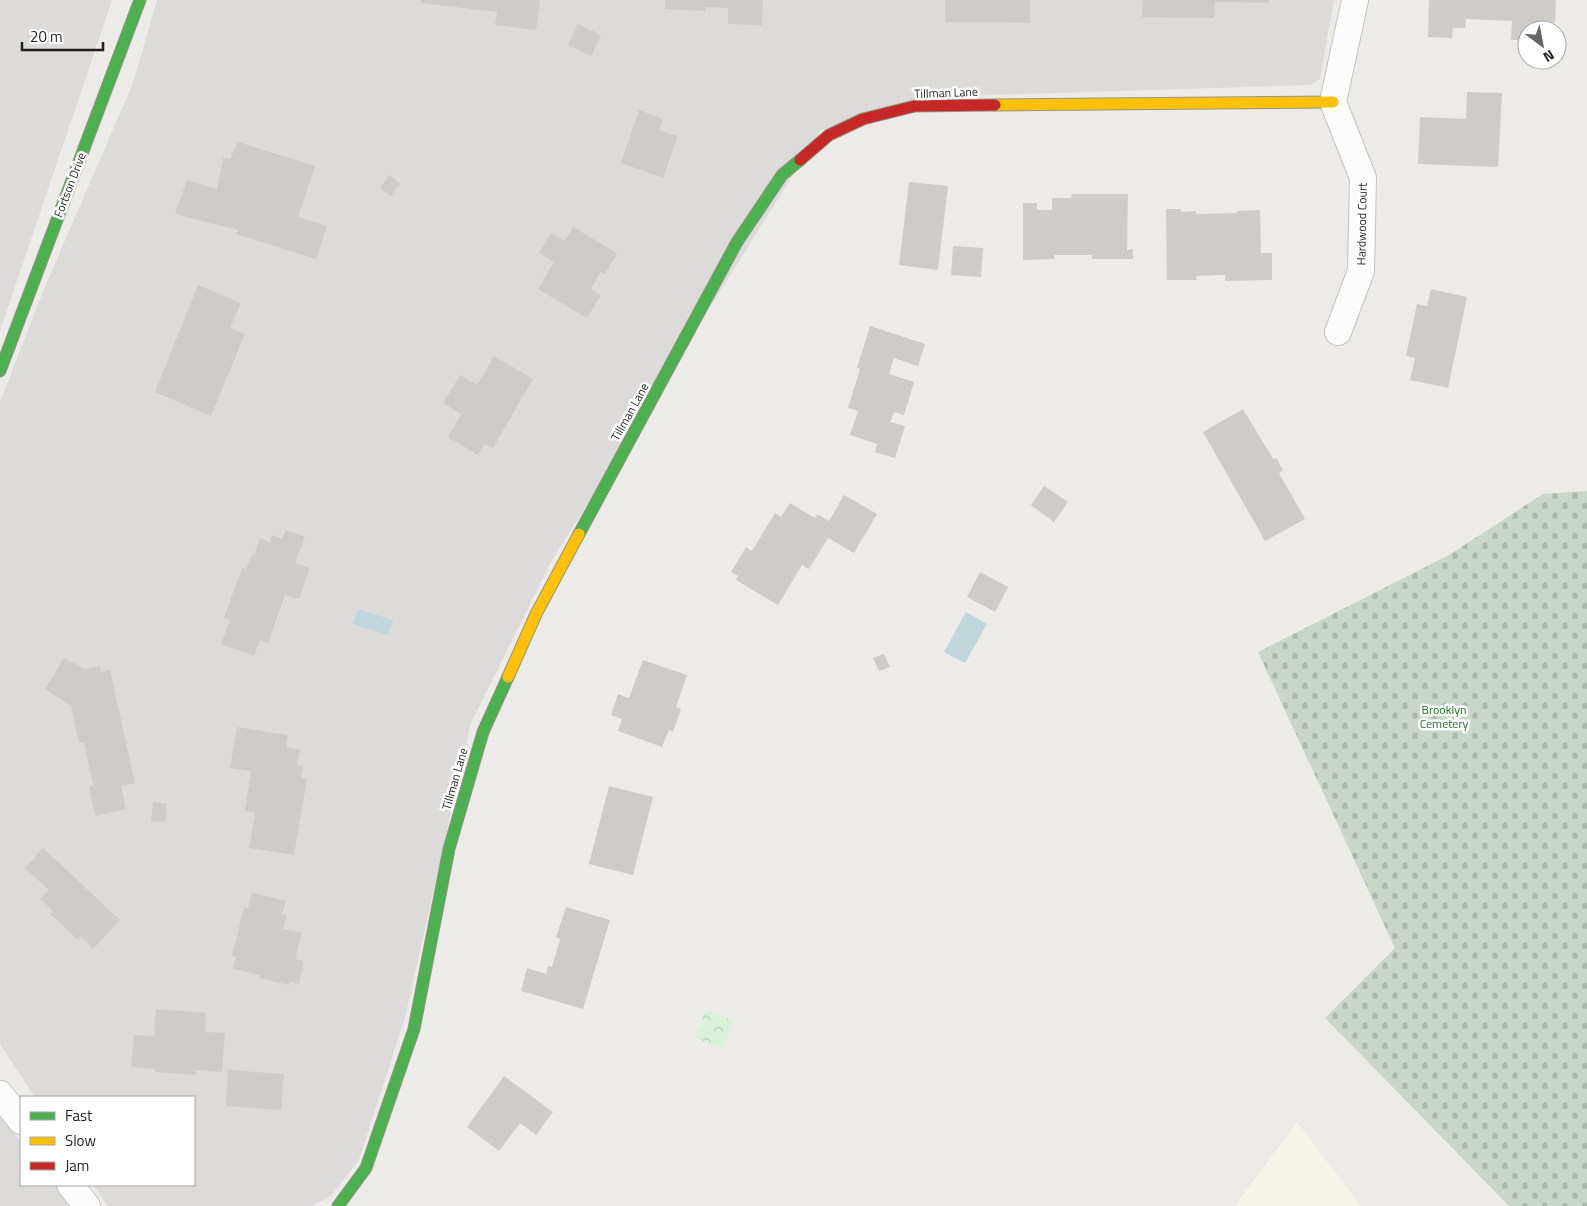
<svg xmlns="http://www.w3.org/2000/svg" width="1587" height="1206" viewBox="0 0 1587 1206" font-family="'Titillium Web',sans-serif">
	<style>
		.residential { fill: #dcdbd9 }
		.education { fill: #f5f4e5 }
		.cemetery { fill: url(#cemetery-stones) }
		.park { fill: url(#park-crowns) }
		.water { fill: #bfd6dd }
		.building { fill: #ceccc9 }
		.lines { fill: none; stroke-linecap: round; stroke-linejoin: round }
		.street-casing { stroke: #c4c3c2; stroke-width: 28 }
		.fast-casing { stroke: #939582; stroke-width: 13 }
		.slow-casing { stroke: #939582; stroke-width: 13 }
		.jam-casing { stroke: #939582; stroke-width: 13 }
		.street { stroke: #fcfcfc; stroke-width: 26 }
		.fast { stroke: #4caf50; stroke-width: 11 }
		.slow { stroke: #ffc107; stroke-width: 11 }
		.jam { stroke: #c62828; stroke-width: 11 }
		.labels { text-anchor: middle; stroke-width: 5; stroke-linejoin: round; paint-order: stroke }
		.street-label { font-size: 12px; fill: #1f1f1f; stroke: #fff }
		.park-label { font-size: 12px; fill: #167420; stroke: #fff }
	</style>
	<defs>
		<pattern id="cemetery-stones" width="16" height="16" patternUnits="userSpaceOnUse" patternTransform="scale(1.25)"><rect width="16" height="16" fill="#c8d7c9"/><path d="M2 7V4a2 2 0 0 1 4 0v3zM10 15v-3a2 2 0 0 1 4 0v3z" fill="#abb8ac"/></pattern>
		<pattern id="park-crowns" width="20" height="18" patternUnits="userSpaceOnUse" patternTransform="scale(1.25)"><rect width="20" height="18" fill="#d9f0d9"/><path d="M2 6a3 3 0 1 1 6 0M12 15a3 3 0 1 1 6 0" fill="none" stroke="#bacdba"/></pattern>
	</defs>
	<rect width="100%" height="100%" fill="#edebe8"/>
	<path class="residential" d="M0 0H112L0 331Z
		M157 0H1334L1320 79 1310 85 930 97 821 130 551 562 471 723 405 1018 359 1160 331 1196 312 1206H108L93 1185H194V1097H35L0 1044V402L44 289 133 83Z
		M0 1117 21 1142V1185H57L74 1206H0Z"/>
	<path class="education" d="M1297 1122 1361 1206H1235Z"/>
	<path class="cemetery" d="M1587 491V1206H1509L1325 1018 1395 948 1258 652 1449 555 1543 494Z"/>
	<path class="park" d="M706 1010 734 1021 723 1049 695 1038Z"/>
	<path class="water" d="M358 609 393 620 388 635 353 624Z
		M966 612 987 624 965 663 944 652Z"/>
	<path class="building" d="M421 0H540L536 30 495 25 497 12 421 3Z
		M665 0H763L762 25 728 24V8L705 7V11L665 9Z
		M945 0H1030V23L945 22Z
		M1143 0H1269V3L1215 2 1214 18 1142 17Z
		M1429 0H1556L1555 23 1549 22V30H1527V40H1511L1512 21 1466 19 1465 28H1453L1452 38 1428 37Z
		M578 24 601 35 591 56 568 45Z
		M1467 92 1502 93 1498 167 1418 164 1420 117 1466 119Z
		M639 110 663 119 659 130 678 136 663 178 621 163Z
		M238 142 315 166 298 217 327 226 316 259 236 234 239 230 175 214 187 180 217 189 223 158 230 159Z
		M389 175 400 183 391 196 380 188Z
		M909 182 948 186 938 270 899 265Z
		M1072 194H1128L1127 250 1133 249V259H1092V255H1054V259L1023 260V203H1037V210H1052V198H1071Z
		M1166 209H1181V212L1196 211V214L1237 213V211L1260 210 1261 253H1272V280L1225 281V275H1216L1196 276 1197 280H1167Z
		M573 227 617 253 605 274 601 272 591 289 601 295 587 318 538 289 554 262 539 253 551 233 565 241Z
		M953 246 983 248 981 277 951 275Z
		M198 285 241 303 230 328 245 334 211 416 155 392Z
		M1431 289 1467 297 1448 388 1410 380 1415 358 1406 356 1417 304 1427 306Z
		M870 326 925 344 918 366 894 358 889 374 914 382 904 415 894 412 890 422 905 426 895 458 875 452 877 444 850 435 858 411 848 408 860 369 857 368Z
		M494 356 533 379 493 448 484 444 478 455 448 437 461 414 443 403 460 375 477 385Z
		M1243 409 1273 459 1276 458 1283 470 1279 473 1305 519 1265 541 1203 432Z
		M1044 486 1068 502 1054 522 1031 505Z
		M844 495 877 514 854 553 828 538 809 569 802 565 778 605 736 580 738 576 731 572 746 547 752 551 775 513 781 517 790 503 815 518 817 514 829 521Z
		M286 530 305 537 295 563 310 568 299 599 285 595 268 643 260 640 254 656 221 644 230 620 224 618 242 568 246 569 252 554 254 555 260 538 270 542 272 535 282 539Z
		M980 572 1008 587 995 612 967 597Z
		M884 654 890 667 879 671 873 658Z
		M64 658 85 669 100 666 101 672 110 670 135 783 121 786 126 809 95 816 89 786 93 785 91 775 84 742 79 743 71 706 45 689Z
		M643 660 687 675 676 707 681 709 673 732 669 730 662 747 618 731 622 719 611 715 618 694 629 698Z
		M237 727 288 735 286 747 300 750 297 765 303 766 301 778 307 779 294 855 249 848 255 813 245 811V810L251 771 230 768Z
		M609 786 653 797 633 875 589 864Z
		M153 802 167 804 165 822 151 821Z
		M43 848 120 920 93 949 80 936 77 939 50 914 53 911 40 899 49 890 25 868Z
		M252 893 286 901 282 914 287 915 283 929 302 933 295 959 304 961 299 984 290 982 289 985 259 978 260 975 233 969 236 957 232 956 244 907 248 908Z
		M566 907 610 920 583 1009 521 991 527 968 546 974 548 966 552 967 560 939 556 937Z
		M156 1009 206 1013 205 1032 225 1033 222 1072 196 1070 195 1075 155 1072V1069L131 1067 134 1035 154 1036Z
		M228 1070 284 1074 281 1110 226 1106Z
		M504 1076 553 1112 536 1135 520 1123 499 1151 467 1127Z"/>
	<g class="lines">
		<g class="street-casing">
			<path id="street" d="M1338 332 1361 271 1363 178 1333 102 1355 0
				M0 1094 21 1121
				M70 1185 87 1206"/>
		</g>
		<g class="fast-casing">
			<path id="fast" d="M0 371 140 0
				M579 534 737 242 782 175 800 160
				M338 1206 366 1168 414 1029 449 849 483 732 508 677"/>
		</g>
		<g class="slow-casing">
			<path id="slow" d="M995 105 1333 102
				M508 677 536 614 579 534"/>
		</g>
		<g class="jam-casing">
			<path id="jam" d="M800 160 829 135 863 119 915 106 995 105"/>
		</g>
		<use href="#street" class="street"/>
		<use href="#fast" class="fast"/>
		<use href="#slow" class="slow"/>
		<use href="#jam" class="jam"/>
	</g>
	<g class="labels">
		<g class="street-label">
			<text transform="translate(946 93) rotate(-2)" y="4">Tillman Lane</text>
			<text transform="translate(70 185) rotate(-69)" y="4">Fortson Drive</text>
			<text transform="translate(1362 224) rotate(-89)" y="4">Hardwood Court</text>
			<text transform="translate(630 412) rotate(-61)" y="4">Tillman Lane</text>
			<text transform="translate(455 779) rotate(-74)" y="4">Tillman Lane</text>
		</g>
		<g class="park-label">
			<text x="1444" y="714">Brooklyn<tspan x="1444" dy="14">Cemetery</tspan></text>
		</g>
	</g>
	<rect x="20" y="1096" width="175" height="90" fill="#ffffff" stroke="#a5a5a5"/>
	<rect x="30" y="1112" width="25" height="8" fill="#4caf50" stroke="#a5a5a5"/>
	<text x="65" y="1121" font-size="15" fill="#1f1f1f">Fast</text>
	<rect x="30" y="1137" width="25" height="8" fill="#ffc107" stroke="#a5a5a5"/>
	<text x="65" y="1146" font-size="15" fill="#1f1f1f">Slow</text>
	<rect x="30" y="1162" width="25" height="8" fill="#c62828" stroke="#a5a5a5"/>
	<text x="65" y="1171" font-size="15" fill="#1f1f1f">Jam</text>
	<g transform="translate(1542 45) rotate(148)"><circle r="24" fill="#ffffff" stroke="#a5a5a5"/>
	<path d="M0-4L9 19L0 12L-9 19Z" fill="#676665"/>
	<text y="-8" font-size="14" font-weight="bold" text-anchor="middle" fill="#1f1f1f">N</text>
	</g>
	<path d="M22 42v8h81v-8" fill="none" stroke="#1f1f1f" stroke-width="2.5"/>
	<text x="30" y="42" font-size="15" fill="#1f1f1f" stroke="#ffffff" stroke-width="4" paint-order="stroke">20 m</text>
</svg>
